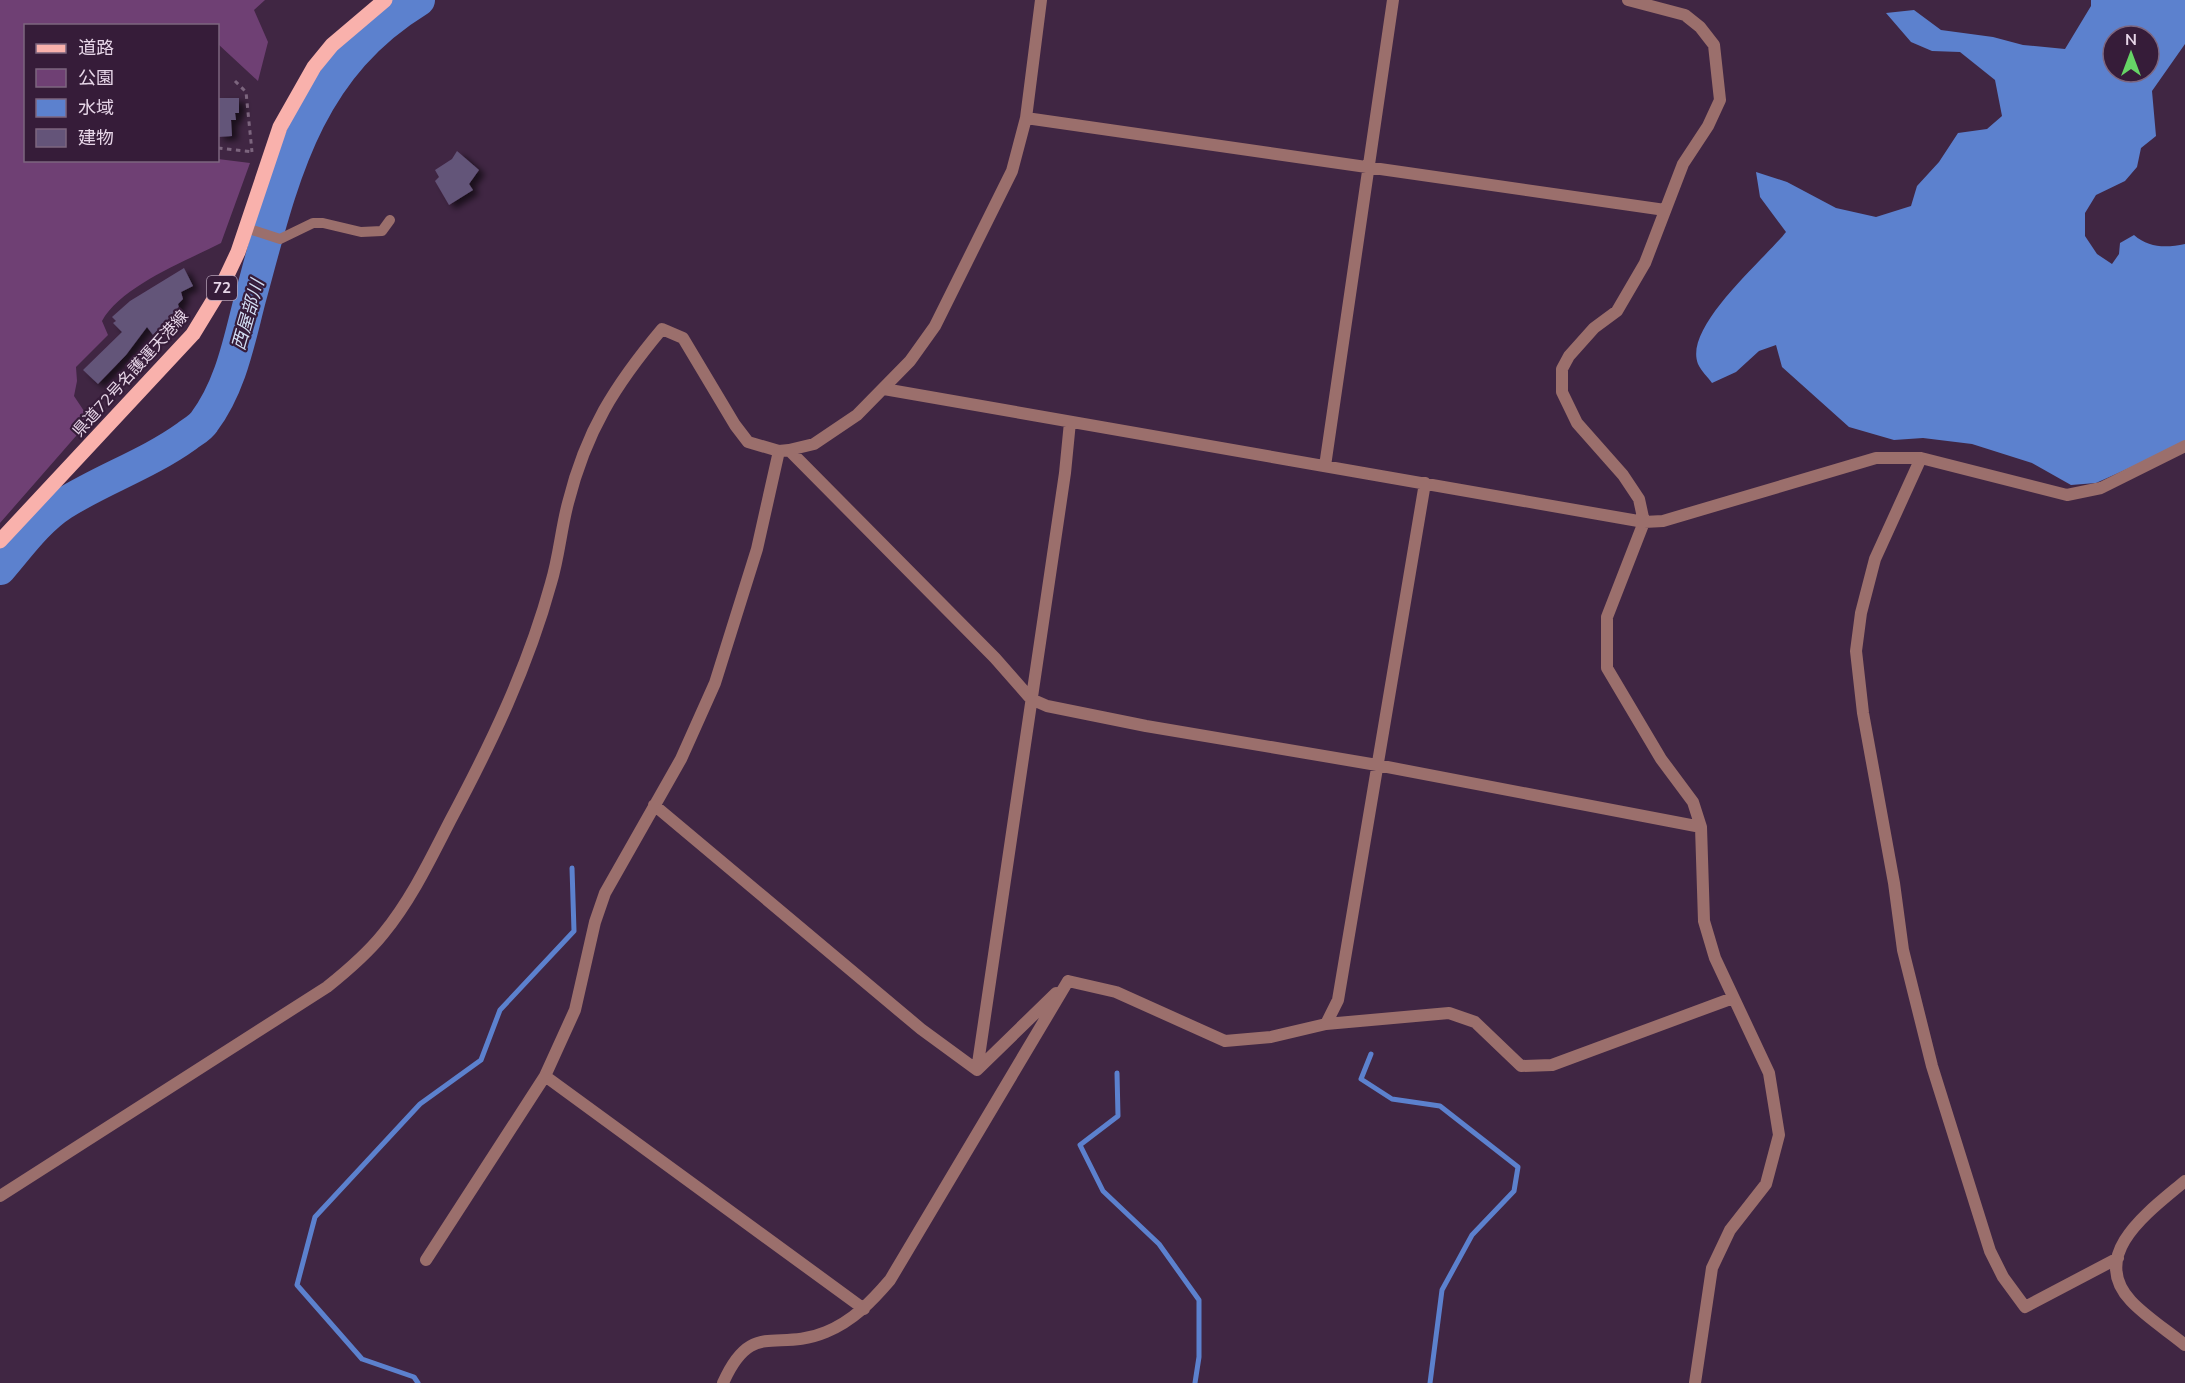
<svg xmlns="http://www.w3.org/2000/svg" width="2185" height="1383" viewBox="0 0 2185 1383" font-family="'Nunito Sans','Noto Sans JP',sans-serif">
	<style>
		.green { fill: #6f4074 }
		.water { fill: #5c81ce; fill-rule: evenodd }
		.lines { fill: none; stroke-linecap: round; stroke-linejoin: round }
		.stream { stroke: #5c81ce; stroke-width: 5 }
		.river { stroke: #5c81ce; stroke-width: 32 }
		.building { fill: #645479; filter: url(#shadow) }
		.path { stroke: #7c657e; stroke-width: 3; stroke-dasharray: 4.5 4.5; stroke-linecap: butt }
		.service { stroke: #9b6f6c; stroke-width: 10 }
		.minor { stroke: #9b6f6c; stroke-width: 12 }
		.primary { stroke: #f9b1ac; stroke-width: 15 }
		.labels { text-anchor: middle; stroke-width: 4.5; stroke-linejoin: round; paint-order: stroke }
		.shield { fill: #361c39; stroke: #b29eb4; stroke-width: 1.5 }
		.shield-label { font-size: 15px; font-weight: bold; fill: #e7d6e8 }
		.street-label { font-size: 16px; fill: #e7d6e8; stroke: #361c39 }
		.water-label { font-size: 18px; font-style: italic; fill: #d1dcf1; stroke: #361c39 }
	</style>
	<defs>
		<filter id="shadow"><feDropShadow dx="6" dy="4" stdDeviation="3" flood-color="#0009"/></filter>
	</defs>
	<rect width="100%" height="100%" fill="#402643"/>
	<path class="green" d="M0 0H265L254 10 268 42 258 81 218 44V26H26V160L218 159 250 163 221 243C186 261 121 286 102 321L108 335 76 367 77 381 74 396 90 420 0 523Z"/>
	<path class="water" d="M2091 0H2185V44L2152 91 2156 136 2141 148 2137 167 2125 181 2096 195 2085 213V236L2097 254 2112 264 2119 254 2120 243 2134 235C2149 248 2166 248 2185 244V443L2096 483 2071 485 2032 463 1972 444 1923 438 1894 440 1849 427 1782 367 1776 345 1759 351 1736 372 1712 383C1708 377 1701 371 1698 364 1683 327 1764 260 1786 232L1760 197 1756 172 1787 182 1836 208 1876 217 1911 206 1917 186 1939 162 1958 133 1987 129 2002 116 1995 80 1960 52 1932 51 1911 42 1886 13 1914 10 1941 30 1993 37 2023 45 2065 49 2091 6ZM2113 36H2149V72H2113Z"/>
	<g class="lines">
		<path class="stream" d="M1371 1054 1361 1079 1392 1099 1440 1106 1518 1167 1514 1191 1472 1235 1442 1290 1430 1383
			M1117 1073 1118 1116 1080 1145 1103 1191 1159 1244 1199 1300V1357L1195 1383
			M418 1383 414 1377 362 1359 297 1285 315 1217 420 1104 481 1060 500 1010 574 931 572 868"/>
		<path class="river" d="M0 569C19 547 38 520 63 504 103 479 148 464 187 436 192 432 200 428 204 422 231 386 239 341 250 299 283 178 305 70 419 0"/>
	</g>
	<path class="building" d="M218 98H239V113H235L236 120H231L232 136 218 137Z
		M457 151 479 170 469 184 473 190 449 205 435 181 439 177 435 170 452 159Z
		M184 268 193 286 181 292 183 299 178 304 179 308 153 335 147 327 126 355 98 384 83 370 122 332 113 323 116 321 112 317 130 301Z"/>
	<g class="lines">
		<path class="path" d="M235 81 246 92 252 152
			M218 148 253 152"/>
		<path class="service" d="M246 228 280 239 313 223H323L361 232 382 231 390 220"/>
		<path class="minor" d="M1628 0 1685 15 1700 27 1714 45 1720 100 1708 126 1683 164 1645 263 1617 311 1594 328 1569 356 1562 369V392L1577 423 1623 475 1639 499 1644 522 1607 617V668L1661 759 1693 802 1701 827 1704 921 1715 958 1769 1073 1779 1135 1766 1184 1730 1230 1712 1268 1695 1383
			M1026 118 1665 210
			M884 389 1644 522 1663 521 1876 458H1921L2067 495 2101 488 2185 446
			M789 450 995 658 1031 699 1047 706 1146 726 1377 765 1701 827
			M1921 458 1875 559 1861 613 1856 651 1863 713 1894 883 1903 950 1932 1066 1990 1251 2003 1277 2025 1307 2118 1258
			M1325 466 1393 0
			M654 805 921 1029 977 1070
			M1068 981 1116 992 1225 1041 1271 1037 1326 1024 1449 1013 1475 1022 1521 1066 1552 1065 1733 998
			M1326 1024 1338 1000 1425 483
			M977 1070 1065 473 1070 422
			M977 1070 1056 993
			M545 1076 864 1309
			M2185 1181C2151 1210 2087 1254 2131 1301 2146 1317 2168 1331 2185 1345
			M0 1196 327 987C347 971 367 954 383 934 411 900 430 860 450 821 491 744 528 667 551 583 559 557 561 529 568 503 586 431 615 385 662 329L683 338 735 425 748 442 779 451 789 450 814 444 857 415 910 361 935 326 1012 171 1026 118 1041 0
			M426 1260 545 1076 575 1010 595 922 605 893 681 759 715 683 757 549 779 451
			M723 1383C752 1318 776 1353 826 1332 853 1321 872 1301 890 1280L1068 981"/>
		<path class="primary" d="M0 541 193 334 221 288 238 252 280 127 314 67 332 45 385 0"/>
	</g>
	<g class="labels">
		<rect class="shield" x="207" y="276" width="30" height="24" rx="4.5"/>
		<g class="shield-label">
			<text x="222" y="293">72</text>
		</g>
		<g class="street-label">
			<text transform="translate(130 373) rotate(-48)" y="6">県道72号名護運天港線</text>
		</g>
		<g class="water-label">
			<text transform="translate(248 315) rotate(-74)" y="6">西屋部川</text>
		</g>
	</g>
	<rect x="24" y="24" width="195" height="138" fill="#361c39" stroke="#7d667f" stroke-width="1.5"/>
	<rect x="36" y="44" width="30" height="9" fill="#f9b1ac" stroke="#7d667f" stroke-width="1.5"/>
	<text x="78" y="54" font-size="18" fill="#e7d6e8">道路</text>
	<rect x="36" y="69" width="30" height="18" fill="#6f4074" stroke="#7d667f" stroke-width="1.5"/>
	<text x="78" y="84" font-size="18" fill="#e7d6e8">公園</text>
	<rect x="36" y="99" width="30" height="18" fill="#5c81ce" stroke="#7d667f" stroke-width="1.5"/>
	<text x="78" y="114" font-size="18" fill="#e7d6e8">水域</text>
	<rect x="36" y="129" width="30" height="18" fill="#645479" stroke="#7d667f" stroke-width="1.5"/>
	<text x="78" y="144" font-size="18" fill="#e7d6e8">建物</text>
	<g transform="translate(2131 54)"><circle r="28" fill="#361c39" stroke="#7d667f" stroke-width="1.5"/>
	<path d="M0-4.5L10 22L0 15L-10 22Z" fill="#66d466"/>
	<text y="-9" font-size="16" font-weight="bold" text-anchor="middle" fill="#e7d6e8">N</text>
	</g>
</svg>
